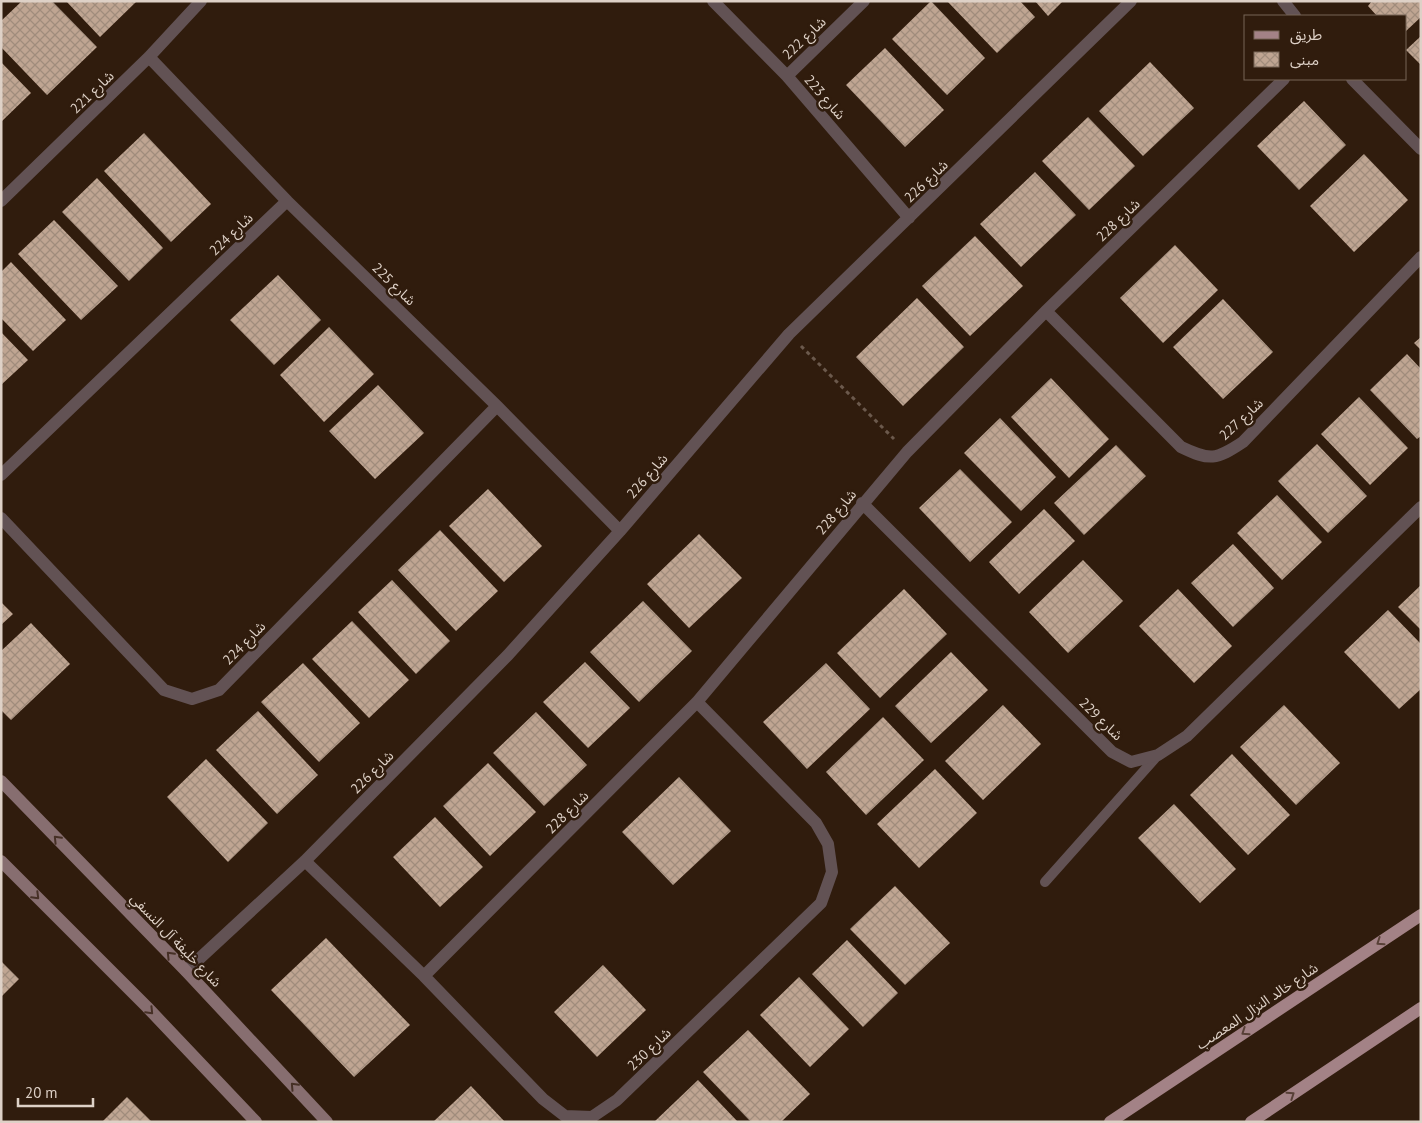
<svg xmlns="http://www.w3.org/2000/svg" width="1422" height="1123" viewBox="0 0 1422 1123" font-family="'PT Sans','Noto Sans Arabic',sans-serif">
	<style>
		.building { fill: url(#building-cross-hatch) }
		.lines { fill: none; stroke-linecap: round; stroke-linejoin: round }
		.path { stroke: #6b594c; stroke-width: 3; stroke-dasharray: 4 4; stroke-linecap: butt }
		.lane { stroke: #625254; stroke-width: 10 }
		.street { stroke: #625254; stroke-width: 12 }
		.secondary { stroke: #876e70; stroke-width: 12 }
		.primary { stroke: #a38286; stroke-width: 12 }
		.oneway { stroke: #463026 }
		.oneway2 { stroke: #584037 }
		.labels { text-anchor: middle; stroke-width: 5; stroke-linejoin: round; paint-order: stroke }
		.street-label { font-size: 14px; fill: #ded1c7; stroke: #301c0d }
	</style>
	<defs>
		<pattern id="building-cross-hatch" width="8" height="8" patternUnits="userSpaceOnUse" patternTransform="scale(1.25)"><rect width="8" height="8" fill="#bfa592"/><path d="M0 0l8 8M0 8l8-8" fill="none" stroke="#a08c7c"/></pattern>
	</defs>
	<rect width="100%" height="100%" fill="#301c0d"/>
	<path class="building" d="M22 1H52L97 47 47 95 1 47V21Z
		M66 1H137L100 37Z
		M931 1 985 58 947 95 892 39Z
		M947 1H1020L1035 17 997 53Z
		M1035 1H1063L1048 16Z
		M1372 1H1421V17L1406 31V16H1377L1368 6Z
		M1421 36V65L1406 50Z
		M885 48 944 110 905 147 846 85Z
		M1 62 31 93 1 122Z
		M1150 62 1194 108 1143 156 1099 111Z
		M1304 101 1346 145 1299 190 1257 146Z
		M1088 117 1135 166 1089 210 1042 161Z
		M144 133 211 204 171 242 104 171Z
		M1364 154 1408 200 1354 252 1310 206Z
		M1035 172 1076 215 1021 267 980 224Z
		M97 178 163 248 129 281 62 212Z
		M54 220 118 286 81 320 18 254Z
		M975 236 1023 286 970 336 922 286Z
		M1175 245 1218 290 1163 343 1120 298Z
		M11 262 66 320 33 351 1 318V272Z
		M278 275 321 320 274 365 230 320Z
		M917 298 964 347 903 406 856 357Z
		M1223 299 1273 352 1223 399 1173 347Z
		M329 327 374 374 324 422 280 375Z
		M1 332 28 360 1 385Z
		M1421 337V350L1414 343Z
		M1407 354 1421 369V436L1417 439 1370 390Z
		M1051 378 1109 439 1069 478 1011 417Z
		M378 385 424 433 375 479 329 431Z
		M1359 397 1408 448 1370 485 1321 434Z
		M1000 418 1056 477 1021 511 964 453Z
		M1317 444 1367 496 1328 533 1278 481Z
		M1116 445 1146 476 1084 535 1054 503Z
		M960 469 1012 522 970 562 919 508Z
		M488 489 542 546 504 582 449 526Z
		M1277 495 1322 542 1282 580 1237 533Z
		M1044 509 1075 541 1019 594 989 562Z
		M440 530 498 591 456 631 398 570Z
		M699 534 742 578 689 628 647 584Z
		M1233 544 1274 588 1233 627 1191 583Z
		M1083 560 1123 601 1068 653 1029 612Z
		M392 580 450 641 416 674 358 612Z
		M1421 585V630L1398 607Z
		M904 589 947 634 880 698 837 653Z
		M1178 589 1232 646 1194 683 1139 626Z
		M643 601 692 651 639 702 590 652Z
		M1 602 13 614 1 625Z
		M1388 610 1421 644V689L1399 709 1344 652Z
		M352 621 409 680 369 718 312 659Z
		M31 623 70 664 11 720 1 710V651Z
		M951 652 988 690 931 743 895 706Z
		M585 662 630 708 588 748 543 702Z
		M303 663 360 723 319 762 261 702Z
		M826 663 870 709 807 769 763 722Z
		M1003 705 1041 744 983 800 945 761Z
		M1284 705 1340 763 1296 805 1240 747Z
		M258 711 318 775 277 814 216 750Z
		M536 712 587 765 544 806 493 753Z
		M883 717 924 760 866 815 826 772Z
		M1232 754 1290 815 1248 855 1190 795Z
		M206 759 268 823 228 862 167 797Z
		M488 763 536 812 490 856 443 806Z
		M935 769 977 813 919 868 877 824Z
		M679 777 731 831 673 885 622 832Z
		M1174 804 1236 869 1200 903 1138 838Z
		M435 817 483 867 440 907 393 857Z
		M895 886 950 943 905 985 850 929Z
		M326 938 410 1025 354 1077 271 990Z
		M847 940 898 993 863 1027 812 974Z
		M1 961 19 979 1 997Z
		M603 965 646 1010 597 1057 554 1012Z
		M799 977 849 1029 810 1067 760 1015Z
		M748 1030 810 1094 781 1122H751L703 1072Z
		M698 1080 738 1122H654Z
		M471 1086 505 1122H433Z
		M127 1097 152 1122H102Z"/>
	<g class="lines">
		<path class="path" d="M801 346 894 439"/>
		<path class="lane" d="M1045 882 1158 755"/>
		<path class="street" d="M713 1 787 76 909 218
			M1283 1 1295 16
			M149 57 287 201 497 406 620 531
			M787 76 864 1
			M1352 79 1421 149
			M1 201 149 57 201 1
			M1046 311 1181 447C1210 461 1216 460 1243 442L1421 257
			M1 475 287 201
			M862 503 1112 752 1131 762 1158 755 1187 736 1421 507
			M1 518 164 690 192 699 219 690 497 406
			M305 861 424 976 543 1099 565 1116 592 1117 617 1100 821 903 832 872 828 844 816 823 697 702
			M186 971 305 861 508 655 620 531 789 334 1131 1
			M424 976 697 702 907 452 1046 311 1284 79"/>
		<path class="secondary" d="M1 781 186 971 327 1122
			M1 861 147 1007 256 1122"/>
		<path class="primary" d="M1110 1122 1421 915
			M1251 1122 1421 1008"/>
	</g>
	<defs><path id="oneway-chevron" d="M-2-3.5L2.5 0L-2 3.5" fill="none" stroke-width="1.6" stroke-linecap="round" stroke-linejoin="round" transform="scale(1.25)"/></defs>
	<g class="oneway">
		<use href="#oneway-chevron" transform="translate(57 839) rotate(-134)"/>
		<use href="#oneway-chevron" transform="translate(36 896) rotate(45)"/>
		<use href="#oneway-chevron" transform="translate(170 955) rotate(-134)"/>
		<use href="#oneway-chevron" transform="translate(150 1011) rotate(46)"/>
		<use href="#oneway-chevron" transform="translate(294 1086) rotate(-133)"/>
	</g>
	<g class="oneway2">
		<use href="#oneway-chevron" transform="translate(1380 942) rotate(146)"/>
		<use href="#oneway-chevron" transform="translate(1245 1032) rotate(146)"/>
		<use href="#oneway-chevron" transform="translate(1291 1095) rotate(-34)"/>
	</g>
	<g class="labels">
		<g class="street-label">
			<text transform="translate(804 38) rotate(-44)" y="5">شارع 222</text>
			<text transform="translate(92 92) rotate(-44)" y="5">شارع 221</text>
			<text transform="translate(825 97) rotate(49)" y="5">شارع 223</text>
			<text transform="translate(926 181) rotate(-44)" y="5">شارع 226</text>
			<text transform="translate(1118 220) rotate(-44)" y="5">شارع 228</text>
			<text transform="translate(231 234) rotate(-44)" y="5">شارع 224</text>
			<text transform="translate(394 284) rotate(44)" y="5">شارع 225</text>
			<text transform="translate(1241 419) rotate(-43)" y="5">شارع 227</text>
			<text transform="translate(647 476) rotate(-49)" y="5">شارع 226</text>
			<text transform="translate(836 512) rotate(-50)" y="5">شارع 228</text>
			<text transform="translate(244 643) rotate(-46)" y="5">شارع 224</text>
			<text transform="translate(1101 719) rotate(44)" y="5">شارع 229</text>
			<text transform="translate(372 772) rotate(-45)" y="5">شارع 226</text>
			<text transform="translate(567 812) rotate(-45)" y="5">شارع 228</text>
			<text transform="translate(176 940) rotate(46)" y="5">شارع خليفة آل النسفي</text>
			<text transform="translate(1257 1006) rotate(-34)" y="5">شارع خالد النزال المعصب</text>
			<text transform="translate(649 1049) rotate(-44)" y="5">شارع 230</text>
		</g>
	</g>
	<rect width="1422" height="1123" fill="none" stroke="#ded1c7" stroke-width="5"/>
	<rect x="1244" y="15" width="162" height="65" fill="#301c0d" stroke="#766457"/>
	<rect x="1254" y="31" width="25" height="8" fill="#a38286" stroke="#766457"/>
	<text x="1290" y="40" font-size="15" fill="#ded1c7">طريق</text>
	<rect x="1254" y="52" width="25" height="15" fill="url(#building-cross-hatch)" stroke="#766457"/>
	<text x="1290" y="65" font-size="15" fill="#ded1c7">مبنى</text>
	<path d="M18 1098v8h75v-8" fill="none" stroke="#ded1c7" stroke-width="2.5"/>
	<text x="25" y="1098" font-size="15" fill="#ded1c7" stroke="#301c0d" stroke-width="4" paint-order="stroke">20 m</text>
</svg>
